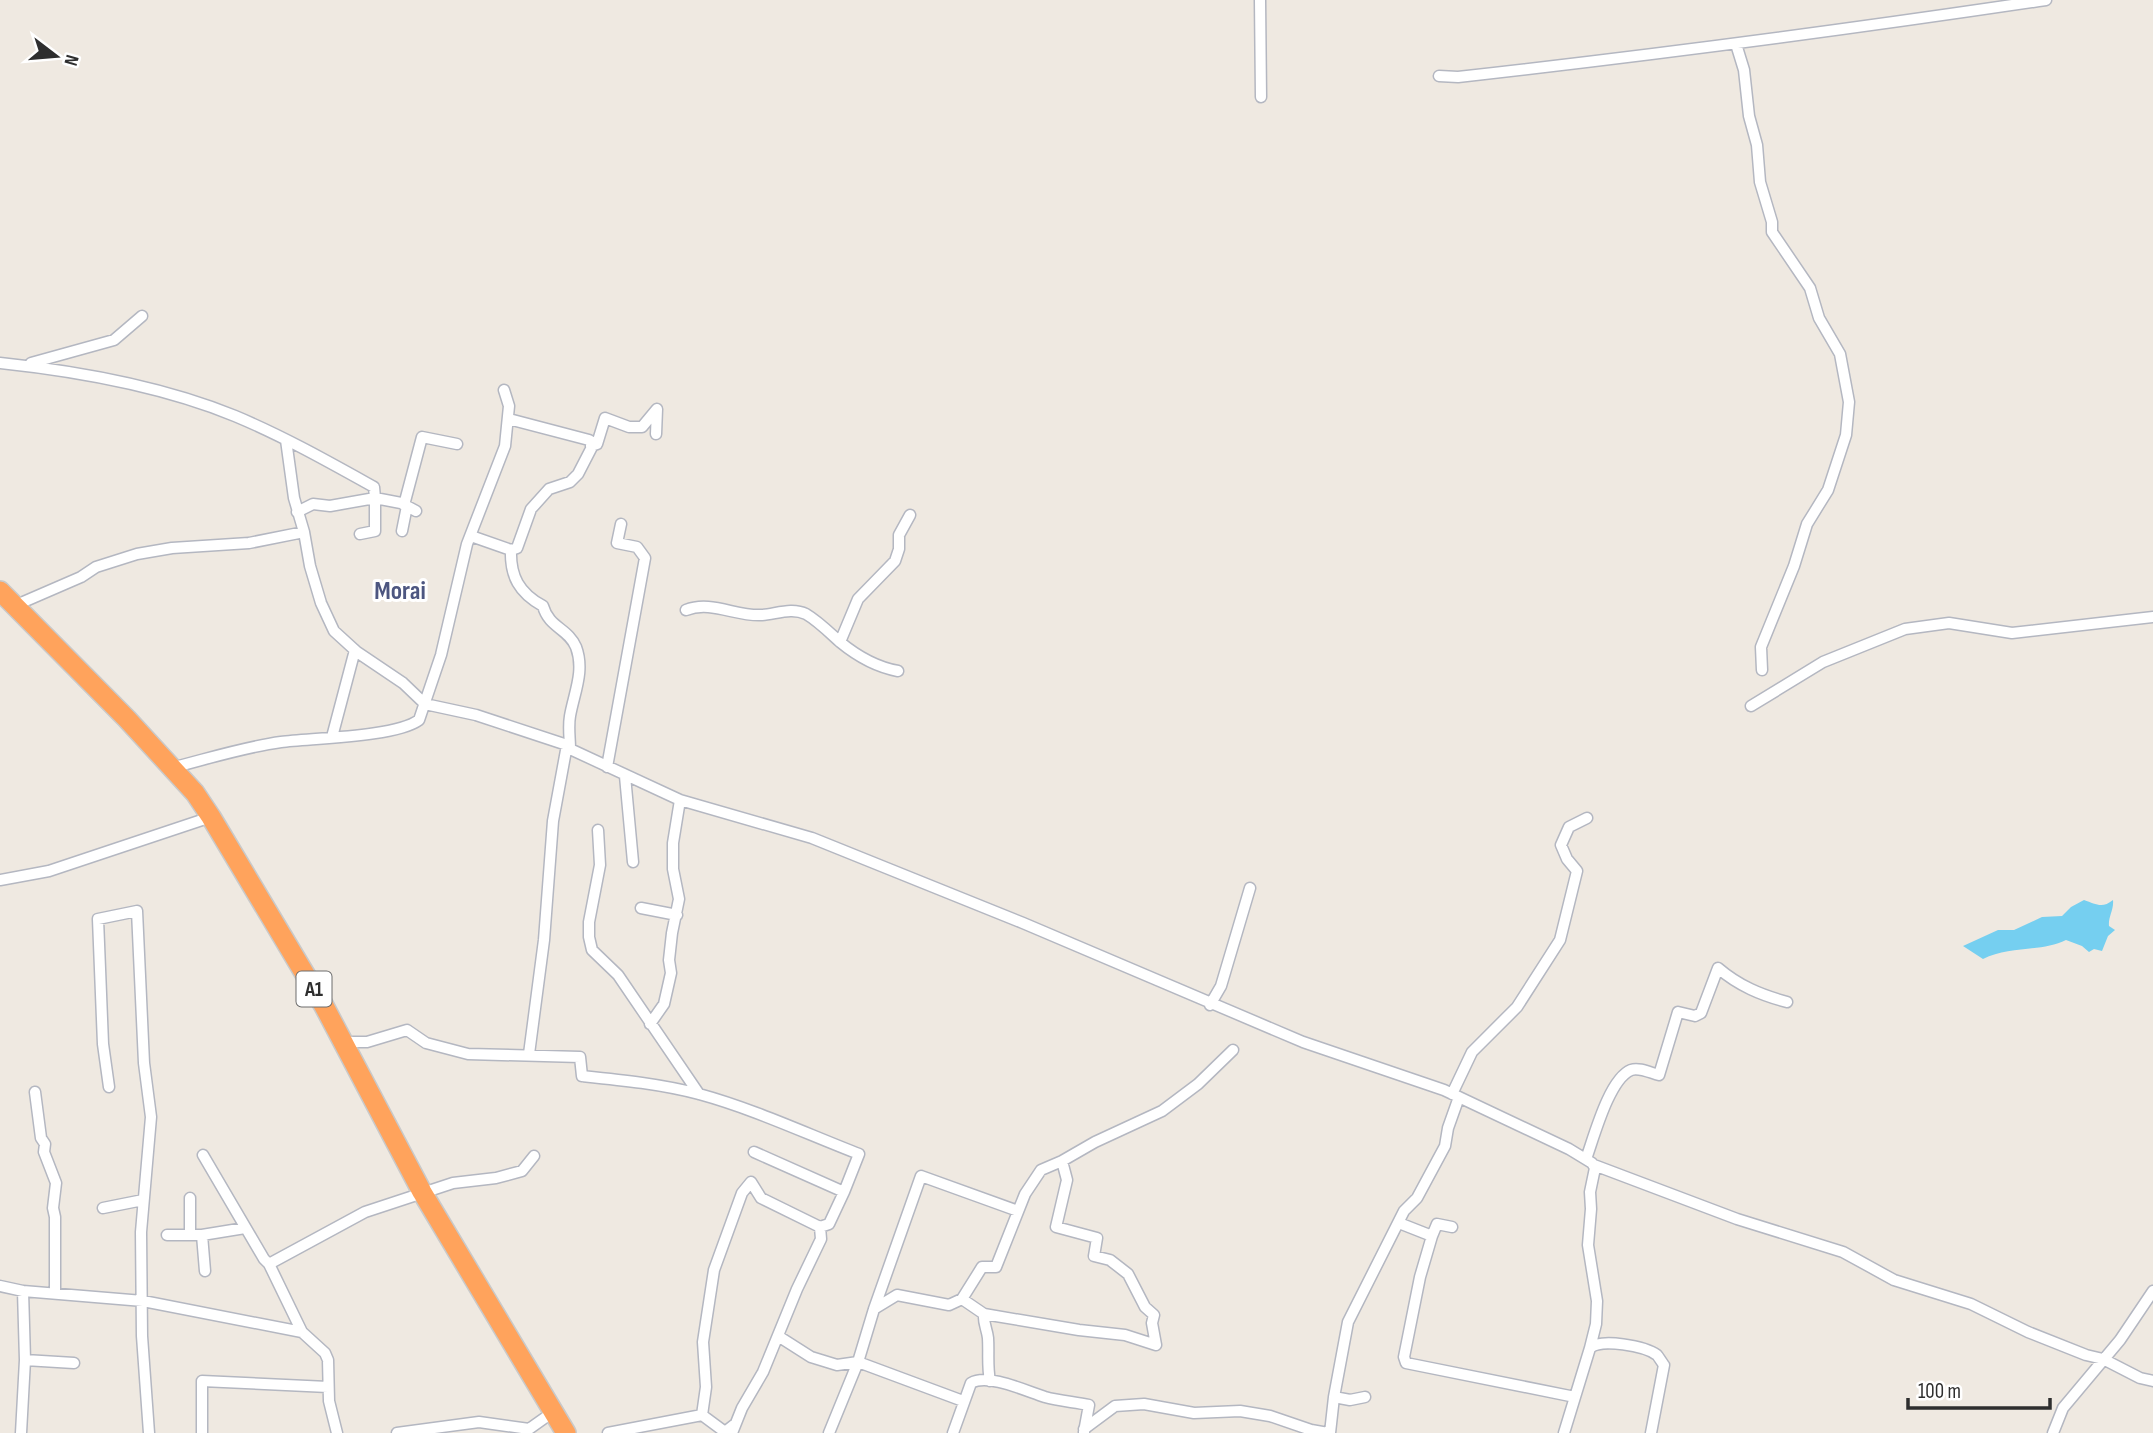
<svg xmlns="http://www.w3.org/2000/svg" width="2153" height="1433" viewBox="0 0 2153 1433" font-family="'Sofia Sans Condensed',sans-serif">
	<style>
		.water { fill: #75cff0 }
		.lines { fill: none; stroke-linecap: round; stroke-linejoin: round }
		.street-casing { stroke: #b4b7c1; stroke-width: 13 }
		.highway-casing { stroke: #c9c9c9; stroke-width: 22 }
		.street { stroke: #fff; stroke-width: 10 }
		.highway { stroke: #ffa35c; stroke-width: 19 }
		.labels { text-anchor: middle; stroke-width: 6; stroke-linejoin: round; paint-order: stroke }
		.shield { fill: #fff; stroke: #6d6d6d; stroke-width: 2 }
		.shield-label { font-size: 21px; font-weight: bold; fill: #2e2e2e }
		.quarter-label { font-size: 26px; font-weight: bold; fill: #4d5680; stroke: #fff }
	</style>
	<rect width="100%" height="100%" fill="#efe9e1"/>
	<path class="water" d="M2084 900C2096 904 2102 909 2113 900 2114 910 2108 917 2109 926L2115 930 2108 936 2102 951 2094 949 2089 952 2082 946 2066 940C2042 952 2009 946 1983 959L1963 946 1998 930H2014L2042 917 2062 916 2071 907Z"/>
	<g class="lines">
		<g class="street-casing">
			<path id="street" d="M1260 0 1261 97
				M1736 44 1744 70 1749 116 1757 145 1760 182 1772 222V232L1810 288 1819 318 1840 354 1849 402 1846 435 1828 490 1807 524 1794 566 1761 647 1762 670
				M1439 76 1458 77C1655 55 1851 29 2046 0
				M0 363C76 371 164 387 235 416 283 436 329 462 374 487L375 498 401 503 416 511
				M31 363 114 340 142 316
				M509 419 589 440 594 443 578 474 570 482 549 489 531 509 517 548 511 550
				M286 440 294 498 304 532 310 566 321 603 334 631 357 652 403 683 425 704 476 715 567 745 570 749 680 800 812 838 1023 923 1303 1042 1444 1090 1569 1149 1592 1163 1595 1168 1590 1192 1591 1209 1588 1245 1597 1301 1596 1324 1590 1348
				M591 446 597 444 605 418 629 427H642L657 409 656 434
				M404 505 422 437 457 444
				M297 512 313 504 330 506 375 498V531L360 534
				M402 531 407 506
				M471 536 511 550
				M511 550C510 576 519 593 543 606 549 628 568 628 576 647 585 671 574 693 570 716 568 727 570 738 570 749
				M14 606 81 577 96 567 137 554 172 548 249 543 304 532
				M686 610C711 600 737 617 762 615 776 614 792 607 806 614 818 621 830 633 840 642
				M898 671C876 667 857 656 840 642L858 599 895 561 899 549V535L910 515
				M1751 706 1823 662 1905 629 1949 623 2012 633 2153 617
				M332 737 355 650
				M607 767 645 558 637 547 617 543 621 524
				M171 768C207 759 244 747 281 742 313 738 396 737 419 720L441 655 467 544 505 446 509 406 504 390
				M625 776 633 862
				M598 830 600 865 589 922V937L592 950 618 975 699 1094
				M0 880 49 871 211 817
				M641 908 677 915
				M1210 1005 1221 986 1250 888
				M650 1024 664 1004 671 973 669 960 672 933 679 899 673 869V843L680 800
				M343 1042H367L407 1030 426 1043 468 1054 580 1057 582 1076C621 1080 661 1084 699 1094 754 1109 807 1134 859 1154L844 1192
				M529 1054 544 940 553 821 567 745
				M109 1087 103 1044 98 919 137 911 144 1063 151 1117 141 1232 142 1336 149 1433
				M35 1092 41 1138 45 1144 44 1152 56 1183 53 1208 55 1217V1294
				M1452 1094 1472 1052 1517 1007 1560 940 1577 871 1567 859 1561 845 1569 827 1587 818
				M754 1152 844 1192 829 1224 820 1227
				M203 1155 264 1259 269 1264 302 1332 325 1353 328 1360 329 1401 337 1433
				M1586 1159C1594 1137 1609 1079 1631 1070 1639 1067 1651 1073 1659 1075L1678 1012 1695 1016 1701 1013 1718 968C1739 986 1761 995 1787 1002
				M1594 1165 1737 1219 1843 1252 1894 1280 1971 1304 2028 1332 2086 1355 2103 1359 2140 1378 2153 1381
				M190 1198V1235
				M103 1208 143 1200
				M1399 1223 1432 1236
				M1452 1227 1437 1224 1432 1236 1420 1277 1404 1357 1406 1363 1575 1397
				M167 1235H202L245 1228
				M202 1235 205 1271
				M269 1264 365 1212 453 1183 496 1178 522 1171 534 1156
				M0 1286 23 1291 143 1301 302 1332
				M962 1299 984 1314C983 1323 987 1329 988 1338 989 1353 987 1366 990 1381
				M874 1309 921 1176 1018 1211
				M984 1314 1079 1330 1125 1335 1156 1345 1152 1323 1154 1315 1145 1307 1128 1274 1110 1260 1094 1256 1097 1238 1056 1227 1067 1180 1062 1161
				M778 1336 811 1357 837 1365 858 1362 963 1401
				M25 1360 74 1363
				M1365 1397 1350 1400 1334 1397 1348 1322 1404 1211 1417 1198 1445 1146 1448 1128 1459 1097
				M702 1415 725 1432 734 1425
				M1084 1429 1115 1406 1144 1404 1194 1413 1240 1411 1270 1416 1311 1430 1328 1433
				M21 1433 25 1360 23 1291
				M202 1433V1381L328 1387
				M397 1433 479 1422 529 1429 553 1412
				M608 1433 702 1415 706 1387 703 1342 714 1270 742 1193 751 1182 761 1198 820 1227 821 1239 797 1289 763 1372 742 1408 732 1433
				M829 1433 858 1362 874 1309 897 1295 949 1305 962 1299 982 1267H996L1025 1194 1041 1170 1062 1161 1095 1142 1162 1111 1198 1084 1233 1050
				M953 1433 971 1383C988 1373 1026 1391 1045 1397 1059 1401 1075 1402 1089 1405L1084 1432
				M1330 1433 1334 1397
				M1564 1433 1590 1348C1601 1338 1645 1346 1657 1355 1658 1356 1663 1364 1664 1365L1651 1433
				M2053 1433 2063 1408 2120 1340 2153 1291"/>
		</g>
		<g class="highway-casing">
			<path id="highway" d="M0 591 127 719 195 793 211 817 324 1006 422 1192 566 1433"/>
		</g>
		<use href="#street" class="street"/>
		<use href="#highway" class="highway"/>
	</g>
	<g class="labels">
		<rect class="shield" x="296.5" y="971.5" width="35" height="35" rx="5"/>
		<g class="shield-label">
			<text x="314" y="996">A1</text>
		</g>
		<g class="quarter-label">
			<text x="400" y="599">Morai</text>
		</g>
	</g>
	<g transform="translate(56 56) rotate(106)" stroke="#ffffff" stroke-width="5" paint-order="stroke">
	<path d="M0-5L12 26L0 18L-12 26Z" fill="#2e2e2e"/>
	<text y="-10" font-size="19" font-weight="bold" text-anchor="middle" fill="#2e2e2e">N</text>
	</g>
	<path d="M1908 1398v10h142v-10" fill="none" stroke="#2e2e2e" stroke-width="3.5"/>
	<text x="1918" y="1398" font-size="21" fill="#2e2e2e" stroke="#ffffff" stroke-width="5" paint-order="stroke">100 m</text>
</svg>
